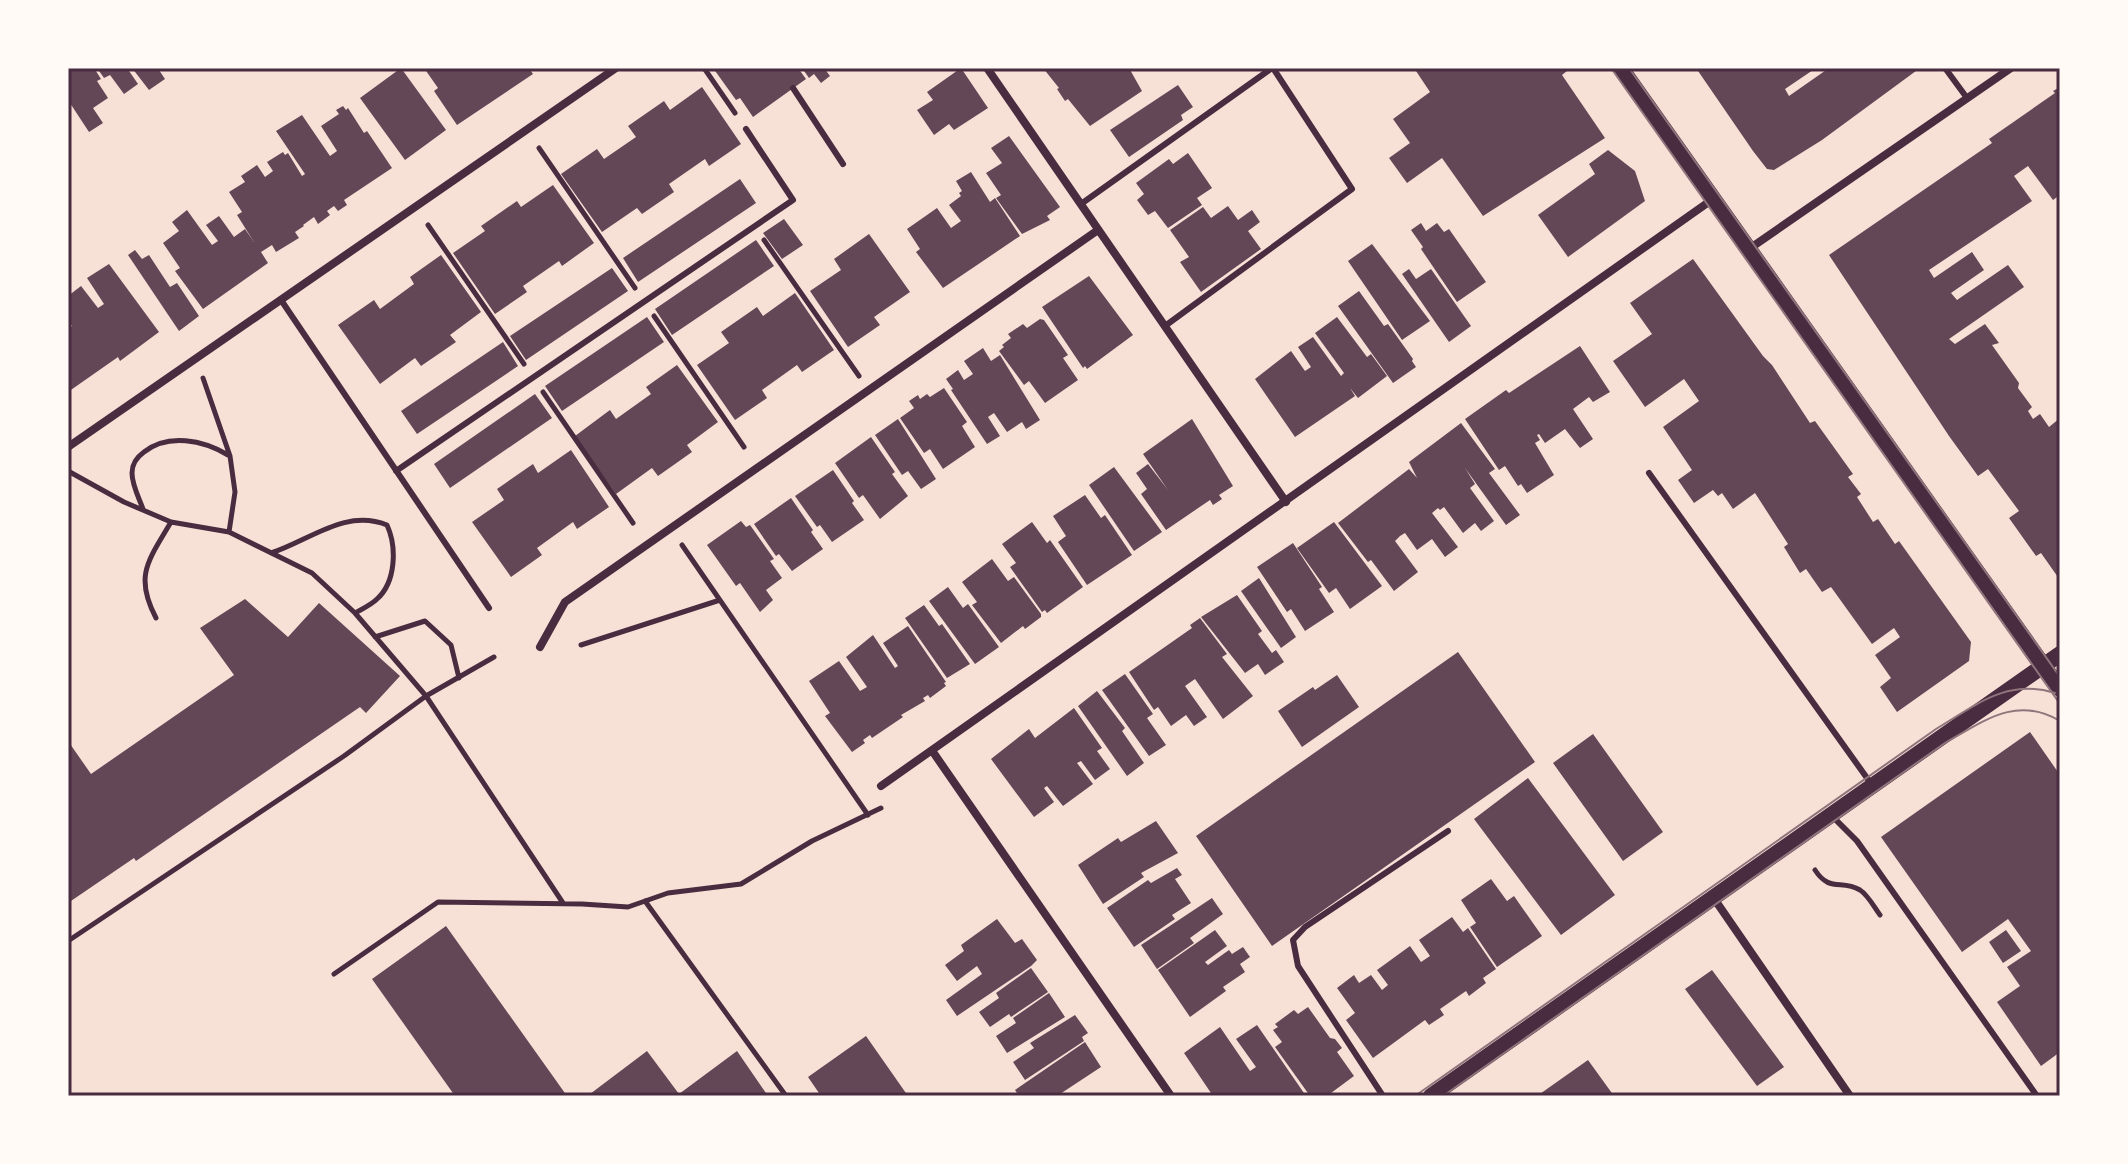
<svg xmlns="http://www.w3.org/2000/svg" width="2128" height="1164" viewBox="0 0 2128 1164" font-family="Manrope,sans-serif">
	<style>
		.building { fill: #644757 }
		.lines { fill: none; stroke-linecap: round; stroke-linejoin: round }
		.path { stroke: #4a2c40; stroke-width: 5 }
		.service { stroke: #4a2c40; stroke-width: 6 }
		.minor { stroke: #4a2c40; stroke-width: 8 }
		.secondary { stroke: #4a2c40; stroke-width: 16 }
		.tram { stroke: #8f747c; stroke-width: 2 }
		.neatline { fill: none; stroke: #4a2c40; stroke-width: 3 }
	</style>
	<rect width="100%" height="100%" fill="#f7e1d7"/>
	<path class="building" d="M68 68H94L101 79 97 81 108 98 93 108 103 123 89 132 68 100Z
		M97 68H127L138 84 124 94 110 75 104 78Z
		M132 68H163L159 70 165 79 149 90Z
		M401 68 446 130 405 160 360 98Z
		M424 68H529L533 74 457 125 434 91 438 88Z
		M713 68H798L806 79 753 117 740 98 736 100Z
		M802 68H824L830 76 821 83 814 74 809 78Z
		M961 68 988 108 954 130 949 124 934 135 917 110 933 100 927 92Z
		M1043 68H1129L1142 91 1090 126 1068 99 1065 101 1057 89 1059 88Z
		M1414 68H1565L1567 71 1562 75 1605 138 1483 216 1442 158 1407 183 1389 158 1410 143 1393 119 1430 92Z
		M1696 68H1816L1785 89 1789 96 1829 68H1920L1822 140 1774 170 1767 169 1753 151Z
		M1178 85 1193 107 1181 115 1183 120 1129 157 1110 130Z
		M702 87 741 144 709 166 705 159 669 184 674 192 642 214 637 208 602 232 561 174 597 149 604 159 636 137 628 126 664 101 670 110Z
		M2060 87V195L2053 200 2028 166 2014 176 2032 201 1929 270 1934 278 1972 252 1984 270 1951 293 1957 300 2008 265 2024 287 1949 339 1955 344 1985 324 1999 343 1992 345 2019 383 2018 388 2032 407 2028 411 2033 419 2040 414 2049 427 2060 418V580L2041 553 2036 556 2009 518 2019 511 1988 469 1978 476 1949 436 1829 255 1992 143 1989 139 2055 93 2053 91Z
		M343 106 346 110 348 108 364 133 367 131 392 168 344 200 347 205 338 211 334 206 327 211 330 215 318 224 314 217 303 225 304 226 295 232 299 238 276 252 272 245 261 252 268 263 203 309 175 271 180 268 163 243 179 231 172 222 187 210 212 245 218 241 206 225 219 216 234 237 245 229 254 242 237 215 242 212 229 192 245 182 241 176 257 165 265 177 273 171 267 162 283 152 285 155 288 153 302 176 305 174 276 131 302 115 330 156 337 151 321 126 339 114 336 110Z
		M1009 136 1060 207 1047 216 1050 220 1022 234 996 198 1001 195 986 173 1002 163 991 148Z
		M1608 150 1635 171 1645 201 1568 257 1538 215 1595 174 1589 164Z
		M1188 153 1212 188 1197 198 1202 205 1168 228 1155 211 1148 215 1137 200 1144 194 1136 183 1169 159 1173 164Z
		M971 172 990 202 995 198 1020 236 943 288 916 252 920 249 907 229 937 208 951 228 961 221 949 205 961 196 959 193 962 191 956 181Z
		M740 179 756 203 638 282 623 258Z
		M553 185 594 243 562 266 559 261 523 286 527 292 495 314 453 253 485 231 481 226 517 201 521 207Z
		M1228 206 1238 220 1252 210 1260 222 1248 231 1261 249 1201 292 1180 262 1189 257 1170 230 1203 207 1211 218Z
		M784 219 803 245 782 259 763 233Z
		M1421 223 1426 231 1437 223 1444 232 1449 229 1486 282 1457 302 1421 249 1423 247 1411 230Z
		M869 234 910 292 874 317 880 325 848 347 810 291 841 270 834 259Z
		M756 240 774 266 672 335 655 309Z
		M1372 244 1430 321 1402 340 1348 261Z
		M135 250 142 259 149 255 170 287 177 283 199 316 179 331 128 255Z
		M441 255 481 312 450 335 456 342 421 366 415 358 380 384 338 325 374 300 380 309 414 284 410 277Z
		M1693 259 1763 356 1772 365 1810 423 1815 421 1853 474 1848 477 1861 494 1857 497 1873 522 1878 519 1895 544 1899 541 1971 642 1969 661 1897 712 1880 687 1891 678 1875 655 1900 637 1894 628 1872 644 1831 587 1822 592 1806 569 1800 573 1784 547 1788 544 1755 493 1733 509 1722 493 1718 496 1713 490 1694 503 1678 480 1692 470 1663 427 1699 401 1684 379 1645 407 1613 361 1652 334 1630 303Z
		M109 264 159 332 120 361 118 357 68 392V329L72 326 68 320V296L81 286 98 308 104 304 87 278Z
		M612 268 628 291 526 360 510 336Z
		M1409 269 1416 279 1431 269 1471 326 1449 342 1402 274Z
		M1089 276 1133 335 1087 369 1085 366 1083 368 1042 307Z
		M1359 291 1384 326 1388 324 1413 359 1412 361 1416 367 1393 383 1338 306Z
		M795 293 834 350 802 372 797 365 762 390 767 398 735 420 697 365 729 343 721 332 757 307 763 316Z
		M647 317 664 342 562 411 545 386Z
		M1337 317 1367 357 1371 354 1387 376 1358 398 1350 388 1355 396 1295 437 1255 379 1291 351 1305 371 1311 367 1298 347 1313 337 1341 376 1344 373 1315 333Z
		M1040 319 1044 320 1068 355 1063 358 1078 380 1045 403 1029 381 1024 385 999 351 1004 347 1002 345 1011 338 1008 334 1023 324 1027 328Z
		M503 342 518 366 417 434 401 411Z
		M1580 346 1610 392 1593 402 1589 397 1573 409 1593 439 1580 448 1565 429 1545 443 1539 434 1537 435 1540 440 1535 443 1554 475 1527 493 1521 484 1518 486 1505 466 1499 470 1465 419 1506 390 1509 393Z
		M983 348 991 361 1000 355 1040 420 1026 429 1022 422 1007 432 994 413 988 417 1000 436 987 444 951 390 953 389 946 379 958 370 964 380 973 374 964 361Z
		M677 365 718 422 687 445 692 452 658 476 652 468 616 494 575 436 610 410 616 419 651 394 646 387Z
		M944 388 967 422 962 426 975 447 943 469 930 449 924 453 900 418 914 408 909 401 918 395 920 399 927 394 930 397Z
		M535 394 552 418 450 488 434 464Z
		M898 419 936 479 921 489 908 471 902 475 875 435Z
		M1192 419 1233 486 1219 495 1222 499 1213 505 1210 500 1166 530 1141 494 1147 489 1136 473 1148 464 1168 490 1143 454Z
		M1461 423 1495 469 1489 473 1520 515 1506 525 1465 468 1475 484 1470 488 1494 521 1481 531 1475 523 1463 533 1444 507 1440 510 1438 508 1432 513 1458 547 1445 557 1432 539 1417 550 1405 533 1400 536 1395 541 1418 572 1394 591 1371 560 1368 562 1338 523 1409 469 1417 478 1409 462Z
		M871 437 895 472 892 474 908 496 880 519 863 495 859 498 835 463Z
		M571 450 609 507 577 529 573 522 537 548 542 555 511 577 472 522 504 500 497 489 533 464 538 473Z
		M1114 467 1162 532 1134 551 1089 485Z
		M833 470 854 501 852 503 864 520 832 542 820 525 817 527 795 496Z
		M1085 495 1101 518 1105 515 1132 555 1087 585 1058 542 1066 536 1053 516Z
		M791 498 813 530 811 532 823 549 792 571 779 554 776 556 754 524Z
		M741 521 746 527 750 525 774 559 770 561 782 578 766 590 773 600 760 612 740 583 736 586 707 545Z
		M1032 522 1047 543 1050 540 1083 587 1047 613 1045 610 1042 612 1010 567 1016 563 1002 544Z
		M1334 522 1382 586 1350 609 1336 588 1329 593 1297 548Z
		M1293 543 1322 587 1319 589 1334 612 1305 631 1291 609 1287 612 1257 567Z
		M992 559 1008 581 1014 577 1041 614V617L1025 629 1023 626 1001 643 972 605 977 602 962 582Z
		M1259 578 1296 637 1281 648 1241 591Z
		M948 587 963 608 968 604 999 647 975 664 929 601Z
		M1237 595 1262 631 1258 634 1272 653 1276 650 1284 662 1265 675 1258 664 1245 673 1201 617Z
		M245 599 288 637 319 603 400 676 366 713 360 707 136 861 134 858 68 903V741L91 774 234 675 200 628Z
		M924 605 939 626 942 624 970 664 947 678 905 618Z
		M1200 618 1227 654 1222 657 1253 696 1223 719 1195 679 1185 686 1207 717 1194 726 1186 715 1171 726 1158 707 1154 710 1129 672 1192 628 1190 625Z
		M908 626 946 682 944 683 946 686 930 698 928 695 923 698 925 701 901 715 903 717 872 738 870 735 863 740 865 743 852 752 825 716 830 713 809 681 839 661 860 691 867 687 846 657 873 635 895 668 898 666 883 643Z
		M1458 652 1535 762 1272 946 1196 836Z
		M1125 674 1153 714 1147 718 1166 745 1149 756 1102 690Z
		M1337 675 1359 707 1302 747 1278 711 1313 687 1315 690Z
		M1097 691 1125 728 1122 731 1144 763 1127 776 1078 706Z
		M1074 708 1102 748 1097 751 1110 769 1095 780 1081 761 1077 763 1093 784 1063 806 1047 786 1044 788 1054 802 1034 817 991 759 1029 729 1035 738Z
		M2030 732 2060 775V1052L2041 1066 1997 1002 2020 986 2007 967 2031 951 2008 919 1962 952 1881 837Z
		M1593 734 1663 832 1623 861 1553 763Z
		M1528 778 1615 895 1561 935 1474 819Z
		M1156 821 1178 853 1141 873 1144 877 1103 904 1078 865 1118 838 1121 842Z
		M1177 868 1182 875 1175 879 1191 903 1172 915 1175 919 1134 947 1107 908 1148 880 1151 883Z
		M1491 879 1507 901 1514 896 1542 936 1497 967 1470 927 1476 923 1461 900Z
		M1212 898 1223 914 1190 938 1194 943 1157 969 1141 945Z
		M1452 917 1463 932 1468 928 1496 969 1483 978 1486 983 1469 996 1466 991 1440 1009 1444 1015 1429 1025 1425 1020 1373 1058 1346 1020 1355 1013 1337 988 1354 975 1359 983 1371 975 1382 990 1388 985 1377 970 1410 946 1421 962 1430 956 1419 940Z
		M997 919 1015 943 1022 939 1037 960 1031 966 957 1016 946 1000 982 974 977 966 957 981 945 965 964 951 961 945Z
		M446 926 567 1096H455L372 979Z
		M1215 930 1227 946 1205 962 1208 965 1229 950 1232 954 1243 947 1250 957 1240 964 1245 972 1223 987 1226 991 1190 1017 1158 970Z
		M2006 930 2021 951 2003 963 1989 942Z
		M1031 968 1048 992 1011 1017 1009 1014 990 1027 979 1012 999 998 996 993Z
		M1712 970 1784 1067 1757 1086 1685 989Z
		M1049 993 1065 1017 1007 1053 996 1036 1016 1023 1013 1018Z
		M1308 1007 1330 1038 1335 1039 1342 1048 1337 1052 1354 1076 1327 1096H1310L1275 1047 1282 1042 1273 1030 1278 1027 1275 1024 1294 1010 1298 1014Z
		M1075 1015 1088 1033 1082 1037 1084 1041 1025 1080 1013 1062 1034 1048 1030 1043Z
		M1257 1025 1306 1096H1213L1184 1053 1220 1027 1250 1071 1256 1067 1236 1039Z
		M866 1036 908 1096H821L808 1077Z
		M1085 1042 1101 1067 1057 1096H1019L1015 1090Z
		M647 1051 679 1094 737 1051 768 1096H592L590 1094Z
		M1588 1060 1614 1096H1537Z"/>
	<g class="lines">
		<path class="path" d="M704 68 735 113
			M539 148 635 288
			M428 225 524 364
			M764 240 859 376
			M654 316 744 447
			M203 378 230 456 235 492 229 532
			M543 392 633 523
			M68 471 124 502 171 522 229 532 312 573 355 613 426 696 563 903
			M143 509C139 498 132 485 132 473 132 464 137 457 144 452 168 433 203 440 228 455
			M682 545 868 815
			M271 553C309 541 345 508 387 525 397 547 396 582 377 599 371 605 362 609 355 613
			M156 618C134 576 148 561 171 522
			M375 637 425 621 451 645 459 678
			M581 645 720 600
			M1815 870C1830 893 1841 879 1860 890 1868 895 1874 907 1880 915
			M645 901 786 1096
			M68 941 344 756 426 696 494 657
			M334 974 438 902 582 904 628 907 668 893 741 884 812 841 881 808"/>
		<path class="service" d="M1945 68 1967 98
			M793 88 843 164
			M1081 204 1272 68
			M281 300 489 608
			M1165 326 1352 189 1273 68
			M396 471 793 200 746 129
			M1649 473 1872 785
			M1831 815 1857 841 2037 1096
			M1383 1096 1298 966 1293 940 1305 927 1448 831"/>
		<path class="minor" d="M987 68 1286 502
			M1749 249 2011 68
			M68 447 616 68
			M540 647 565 602 1098 230
			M933 752 1171 1096
			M881 786 1713 199
			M1713 897 1850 1096"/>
		<path class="secondary" d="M1621 68 2060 689
			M1431 1096 2060 654"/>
		<path class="tram" d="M1611 68 2060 704
			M1629 68 2060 677
			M1415 1096 1936 729C1976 705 2007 678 2055 693
			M1443 1096 1945 743C1984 721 2016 695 2060 721"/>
	</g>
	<rect width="2128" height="1164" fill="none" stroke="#fffaf5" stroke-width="140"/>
	<rect x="70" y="70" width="1988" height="1024" class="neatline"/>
</svg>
